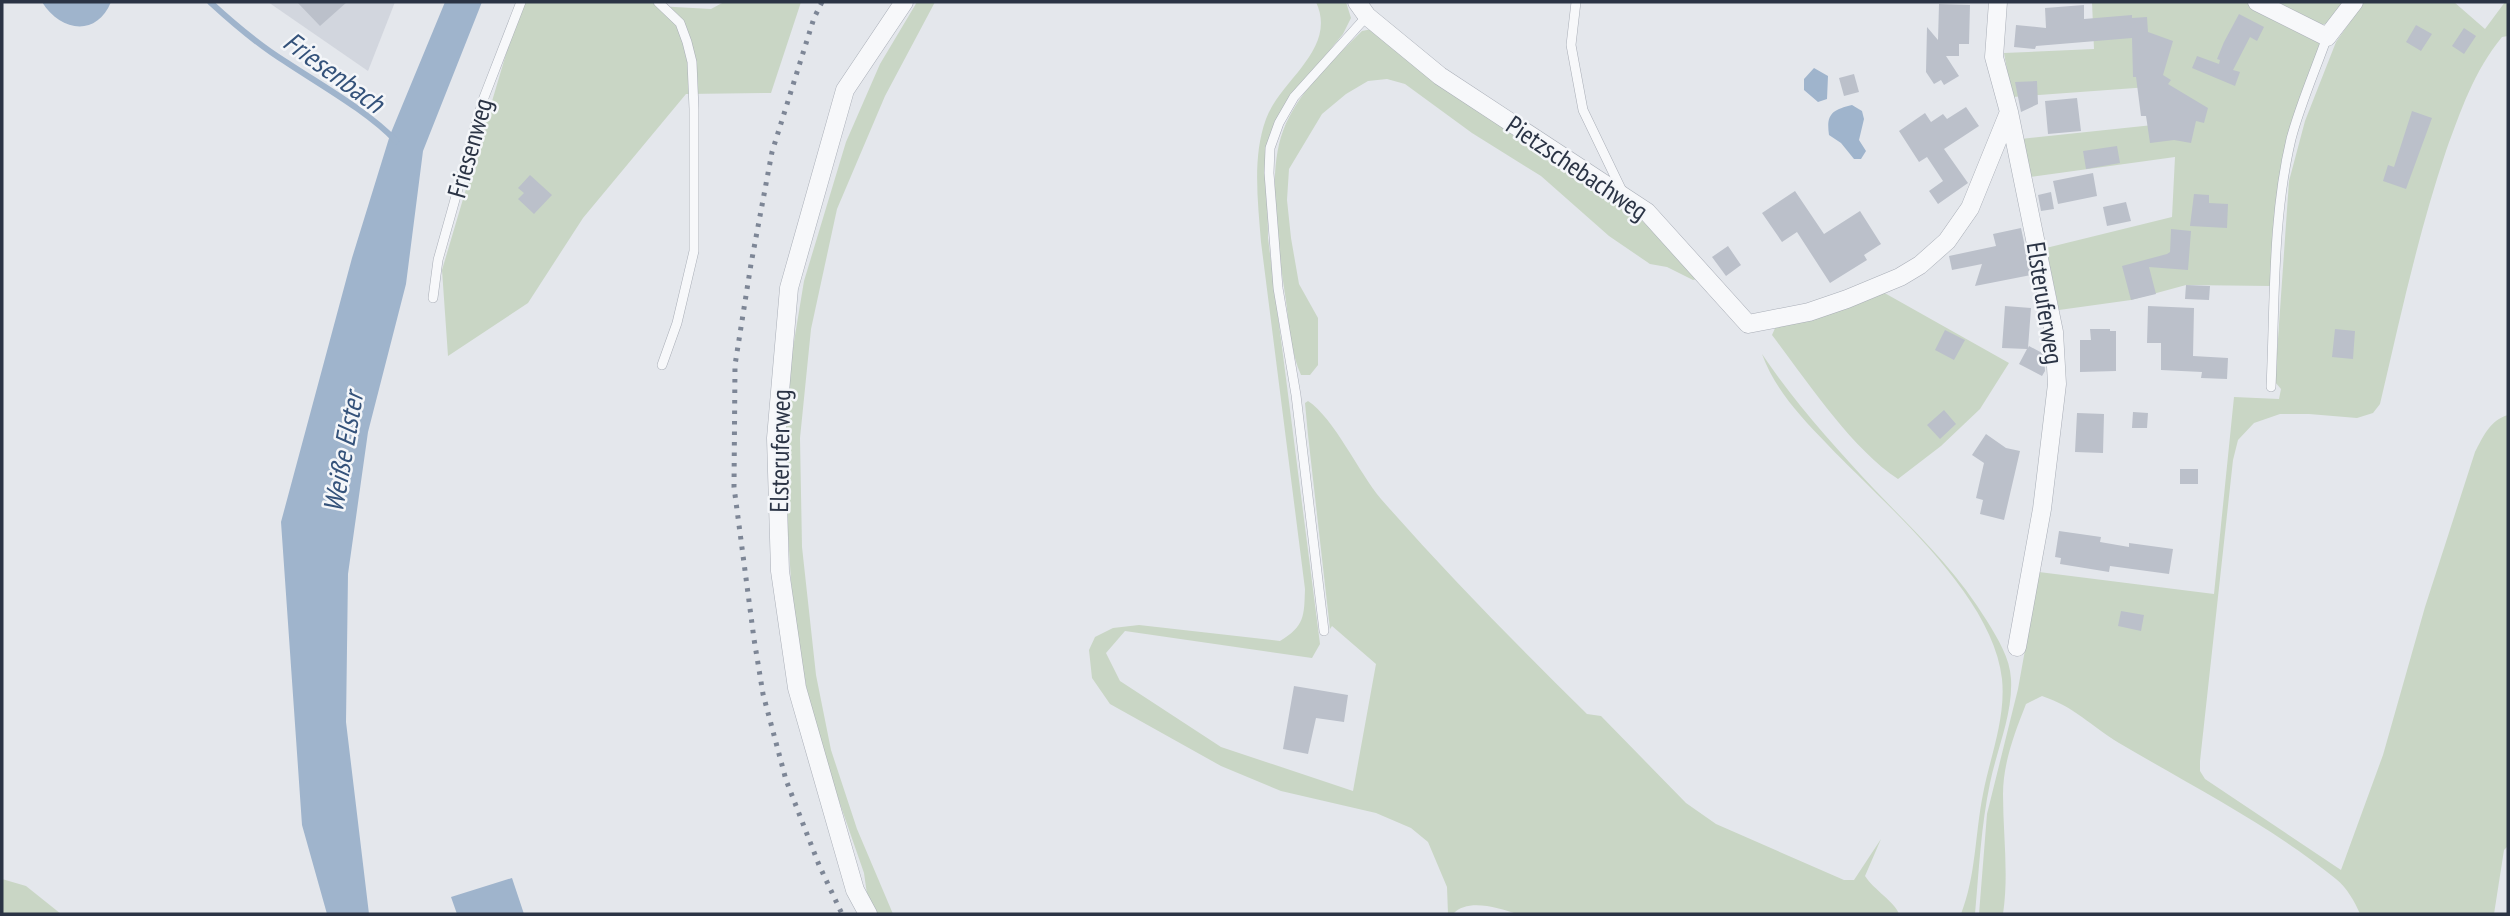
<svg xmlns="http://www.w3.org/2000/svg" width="2510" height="916" viewBox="0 0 2510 916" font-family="'PT Sans Narrow',sans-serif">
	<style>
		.built { fill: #d2d6de }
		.green { fill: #c9d6c5 }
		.water { fill: #9fb4cc }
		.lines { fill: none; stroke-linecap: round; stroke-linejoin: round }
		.stream { stroke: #9fb4cc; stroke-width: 6 }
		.building { fill: #bbc0ca }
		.service-casing { stroke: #a9aeb7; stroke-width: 10 }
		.minor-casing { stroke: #a9aeb7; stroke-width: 19 }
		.service { stroke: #f7f8fa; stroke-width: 9 }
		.minor { stroke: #f7f8fa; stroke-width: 18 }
		.rail { stroke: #7d8696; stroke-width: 5; stroke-dasharray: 3.5 7; stroke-linecap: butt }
		.labels { text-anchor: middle; stroke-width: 5; stroke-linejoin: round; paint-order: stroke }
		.street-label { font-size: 26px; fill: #2b3445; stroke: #f4f6f9 }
		.water-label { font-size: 28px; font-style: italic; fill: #34527a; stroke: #f4f6f9 }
	</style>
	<rect width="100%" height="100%" fill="#e4e7ec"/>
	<path class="built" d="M268 2H395L368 71Z"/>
	<path class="green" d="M525 2H653L657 6 711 9 724 2H801L771 93 686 94 583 218 528 303 448 356 442 270 514 27Z
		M917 2H935L885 96 837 209 811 329 800 438 802 547 816 675 831 750 857 829 893 914H877L867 894 864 873 830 775 808 697 793 611 783 457 788 378 804 281 846 142 880 64Z
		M1316 2H1346L1351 18 1343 34 1284 106 1267 158 1268 238 1320 644 1312 658 1125 631 1106 653 1120 681 1221 747 1353 791 1376 664 1332 626 1330 629 1308 435 1305 403 1308 401C1334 418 1359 473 1381 499 1447 574 1516 644 1587 714L1601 716 1686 803 1716 824 1844 880H1854L1881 839 1865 876C1874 890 1895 902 1899 914H1517C1498 908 1468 898 1453 914H1448L1447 887 1428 842 1411 828 1376 813 1281 791 1221 766 1110 704 1092 678 1089 650 1095 637 1113 628 1139 625 1280 641C1305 626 1304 616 1305 589L1261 242C1258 202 1252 157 1266 119 1280 80 1338 49 1316 2Z
		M2092 2H2246L2317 38 2321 48 2292 122 2272 286 2186 285 2131 300 2059 310 2046 248 2172 217 2175 157 2030 177 2021 139 2172 123 2149 87 2012 97 2004 53 2094 49Z
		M2272 2H2348L2328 23 2321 25Z
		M2364 2H2454L2485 29 2505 2H2508V36L2502 37C2474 71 2461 110 2446 151 2418 234 2400 319 2380 404L2373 413 2357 418 2309 414H2280L2254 423 2238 440 2233 460 2200 761V771L2205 779 2341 870 2383 755 2425 607 2475 452C2483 437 2490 420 2508 415V846L2504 850 2494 914H2360C2355 902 2347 888 2336 879 2271 826 2192 786 2119 743 2091 726 2075 707 2042 696L2026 704C2015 732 2003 763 2003 794 2003 835 2009 874 2003 914H1979L1987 814 2018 689 2039 572 2214 594 2234 397 2279 399 2281 389 2275 382 2289 181 2305 121 2336 42Z
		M1372 29 1587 184C1635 206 1663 241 1697 279L1693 280 1667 267 1650 264 1609 236 1541 176 1472 133 1405 84 1387 79 1368 81 1346 94 1322 114 1289 169 1287 200 1291 238 1299 284 1318 318V365L1310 375H1301C1291 353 1289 325 1286 301 1279 254 1266 176 1283 131 1298 91 1333 60 1362 31Z
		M1881 291 2009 363 1980 409 1941 446 1898 479C1851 448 1807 381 1772 335L1776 326Z
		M1762 354C1795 403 1834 446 1874 489 1915 532 1956 570 1987 621 1998 639 2010 658 2011 679 2013 714 1997 749 1990 783 1981 826 1979 870 1975 914H1961C1976 876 1975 834 1983 794 1990 757 2006 718 2002 679 1993 594 1884 504 1827 444 1801 417 1775 390 1762 354Z
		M2 879 26 886 61 914H2Z"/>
	<path class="water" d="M42 2H111C96 38 60 31 42 2Z
		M445 2H482L423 151 406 284 368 432 348 574 346 722 369 914H327L302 825 281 522 352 258 390 135Z
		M1814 68 1828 76 1827 99 1818 102 1804 90V79Z
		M1852 105 1862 111 1864 119 1859 140 1866 151 1861 159H1854L1841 143 1829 135C1826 114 1832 110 1852 105Z
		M512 878 524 914H457L451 897Z"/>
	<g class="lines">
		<path class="stream" d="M210 2C234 24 258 45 286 62 319 84 369 112 396 141"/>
	</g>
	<path class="building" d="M297 2H347L320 26Z
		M1939 4 1970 5 1969 44H1959V56H1946L1959 76 1944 85 1941 80 1934 84 1926 72 1927 27 1938 40Z
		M2084 5V19L2132 15V18L2147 17 2148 32 2173 41 2163 75 2171 80 2168 84 2208 108 2204 123 2196 121 2191 143 2174 140 2150 143 2146 116H2141L2136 77H2133L2132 38 2036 46 2035 49 2014 47 2016 25 2046 28 2045 8Z
		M2239 14 2264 27 2257 41 2250 37 2233 70 2240 72 2235 86 2192 68 2197 56 2219 64 2220 60 2217 59 2224 42Z
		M2416 25 2432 34 2421 51 2406 42Z
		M2464 28 2476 36 2464 54 2452 46Z
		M1854 74 1859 92 1844 96 1839 78Z
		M2037 81 2038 104 2021 112 2015 82Z
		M2077 98 2081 131 2048 134 2045 101Z
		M1966 107 1979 126 1944 149 1968 183 1938 204 1929 191 1943 181 1927 157 1919 162 1899 131 1925 113 1931 122 1943 114 1947 119Z
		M2412 111 2432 118 2406 189 2383 181 2388 165 2394 167Z
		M2117 146 2120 163 2086 169 2083 151Z
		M2093 173 2097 196 2058 204 2053 181Z
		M530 175 552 195 534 214 518 199 524 193 518 188Z
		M1795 191 1824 234 1860 211 1881 244 1864 255 1867 260 1830 283 1797 232 1782 242 1762 213Z
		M2051 192 2054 209 2041 211 2038 195Z
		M2194 194 2209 195V203L2228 204 2227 228 2190 226Z
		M2126 202 2131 221 2107 226 2103 207Z
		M2021 228 2031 275 1975 286 1982 264 1952 270 1949 256 1996 246 1993 234Z
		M2171 229 2191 231 2188 270 2149 267 2156 294 2131 300 2122 266 2167 254 2170 252Z
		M1728 246 1741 265 1726 276 1712 257Z
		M2186 285 2210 286 2209 300 2185 299Z
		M2005 306 2031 308 2028 348 2029 346 2044 354 2045 371 2042 376 2019 364 2027 349 2002 348Z
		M2148 306 2194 308 2193 356 2228 358 2227 379 2201 378 2202 372 2161 370V343H2147Z
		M2090 329H2110V331H2116V371L2080 372V340H2091Z
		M2335 329 2355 331 2353 359 2332 357Z
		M1945 330 1965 340 1954 360 1935 350Z
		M1944 410 1956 424 1940 439 1927 425Z
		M2133 412 2148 413 2147 428H2132Z
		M2077 413 2104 414 2103 453 2075 452Z
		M1986 434 2006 448 2020 451 2004 520 1980 514 1983 500 1976 498 1984 463 1972 455Z
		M2180 469H2198V484H2180Z
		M2059 531 2101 537 2100 542 2129 547V543L2173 549 2169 574 2110 566 2109 572 2060 564 2061 558 2055 557Z
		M2121 611 2144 615 2141 631 2118 626Z
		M1294 686 1348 695 1344 722 1316 718 1308 754 1283 749Z"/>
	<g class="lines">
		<g class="service-casing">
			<path id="service" d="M658 2 680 23 687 42 692 62 694 109V251L677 323 662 365
				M1576 2 1571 45 1583 110 1622 191
				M433 298 438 260 483 100 521 2
				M2271 387C2275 305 2272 219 2291 139 2300 105 2315 71 2327 37
				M1324 631 1296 395 1278 288 1269 173 1270 148 1279 123 1294 97 1367 16"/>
		</g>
		<g class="minor-casing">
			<path id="minor" d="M1357 2 1367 16 1440 76 1647 212 1748 324 1809 312 1847 299 1900 277 1920 265 1947 241 1970 208 2009 112
				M1998 2 1994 57 2009 112 2054 332 2057 384 2042 509 2017 647
				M2257 2 2327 37 2354 2
				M868 914 855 890 797 688 780 571 776 438 789 288 845 90 904 2"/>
		</g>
		<use href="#service" class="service"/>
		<use href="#minor" class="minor"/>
		<path class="rail" d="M822 2 814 18 772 152 751 264 735 365 734 487 754 639 763 694 786 780 819 865 842 914"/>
	</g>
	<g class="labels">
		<g class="street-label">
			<text transform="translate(470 148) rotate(-74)" y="9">Friesenweg</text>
			<text transform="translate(1577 168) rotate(34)" y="9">Pietzschebachweg</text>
			<text transform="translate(2045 303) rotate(81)" y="9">Elsteruferweg</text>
			<text transform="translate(780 451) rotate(-89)" y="9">Elsteruferweg</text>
		</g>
		<g class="water-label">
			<text transform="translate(334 72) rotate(36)" y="10">Friesenbach</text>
			<text transform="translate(343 452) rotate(-80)" y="10">Weiße Elster</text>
		</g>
	</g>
	<rect width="2510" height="916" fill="none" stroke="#2b3445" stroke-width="7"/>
</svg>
